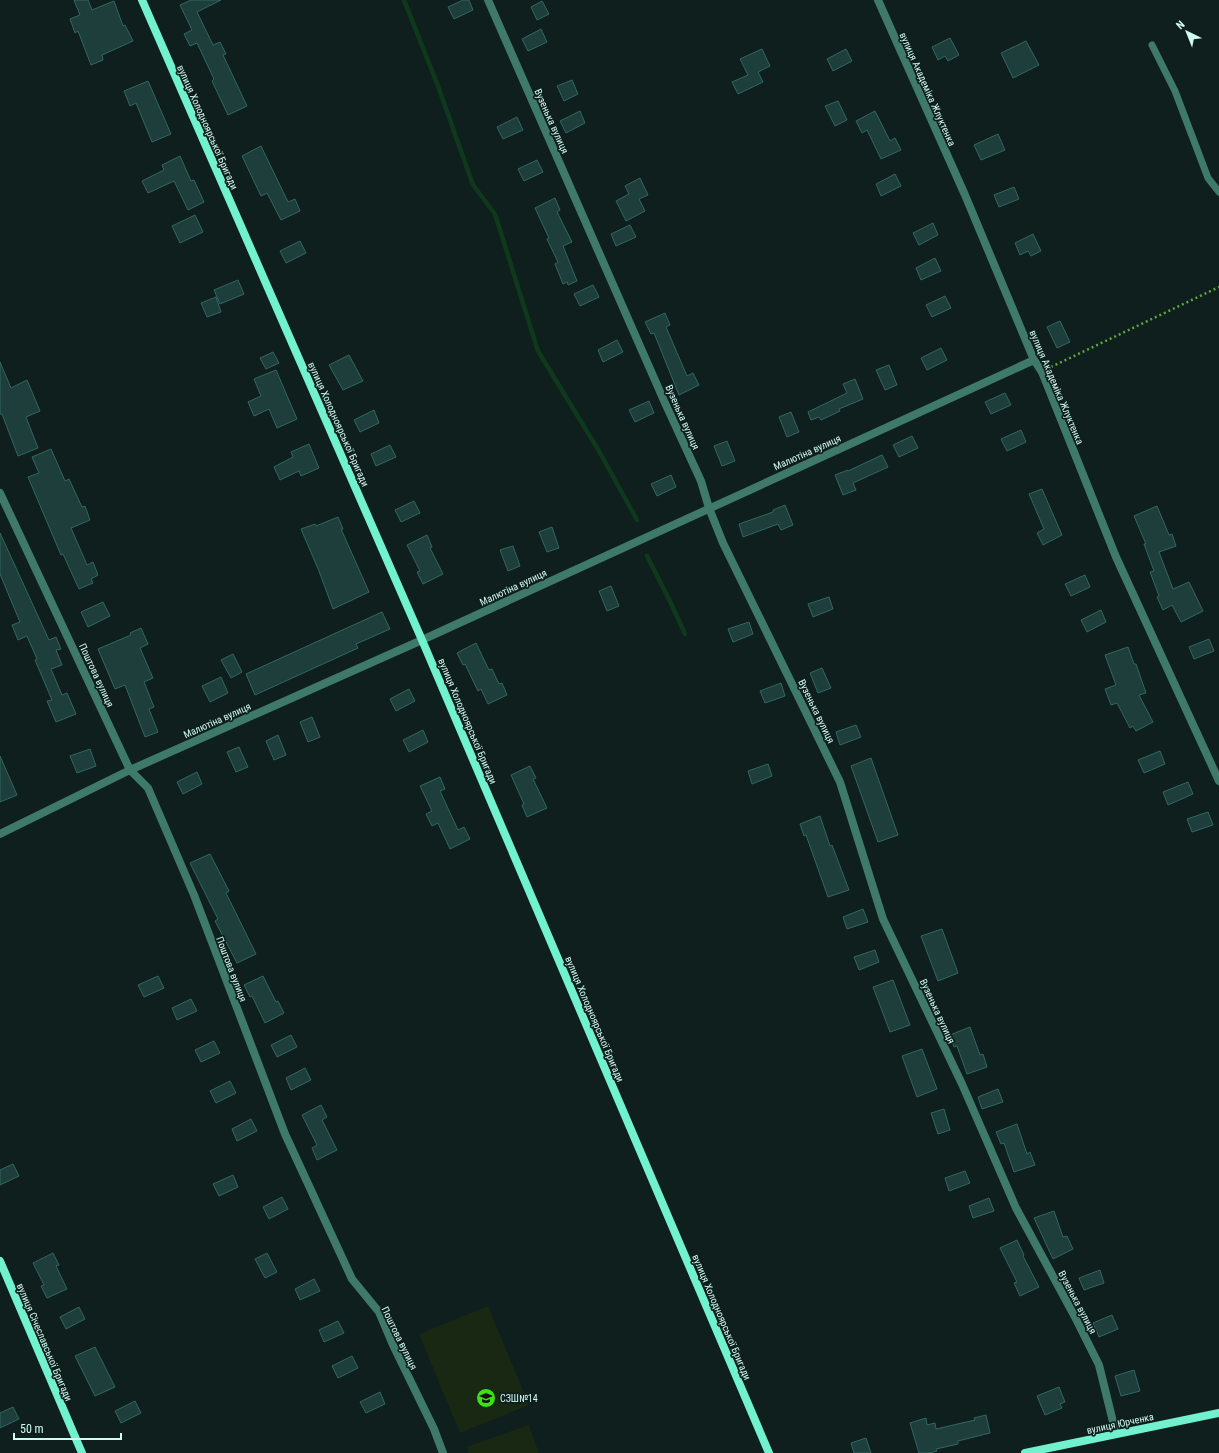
<svg xmlns="http://www.w3.org/2000/svg" width="1219" height="1453" viewBox="0 0 1219 1453" font-family="'Roboto Condensed',sans-serif">
	<style>
		.green { fill: #192812 }
		.lines { fill: none; stroke-linecap: round; stroke-linejoin: round }
		.stream { stroke: #0e391d; stroke-width: 4.5 }
		.building { fill: #1d3e3b; stroke: #316763 }
		.path { stroke: #5fa63a; stroke-width: 2.5; stroke-dasharray: 2 3; stroke-linecap: butt }
		.lane { stroke: #3e796a; stroke-width: 7 }
		.street { stroke: #3e796a; stroke-width: 8 }
		.secondary { stroke: #72f1cf; stroke-width: 8 }
		.labels { text-anchor: middle; stroke-width: 3.5; stroke-linejoin: round; paint-order: stroke }
		.street-label { font-size: 10px; fill: #d1faf3; stroke: #0f1f1d }
		.poi-label { font-size: 10px; fill: #d1faf3; stroke: #0f1f1d; text-anchor: start }
	</style>
	<rect width="100%" height="100%" fill="#0f1f1d"/>
	<path class="green" d="M488 1306 529 1405 460 1433 419 1334Z
		M529 1425 539 1453H469L466 1447Z"/>
	<g class="lines">
		<path class="stream" d="M404 0 438 86 473 185 495 214 538 351 599 451 637 520
			M647 556 668 597 685 634"/>
	</g>
	<path class="building" d="M74 0H88L92 10 114 1 123 26 125 25 133 41 102 55 103 60 91 65 78 31 75 33 70 19 80 15Z
		M191 0H221L197 12 213 45 220 42 226 54 223 55 247 106 228 115 212 81 214 79 197 43 190 46 184 34 192 30 180 5Z
		M463 0H469L473 10 454 19 448 7Z
		M542 1 549 14 537 20 531 7Z
		M541 29 547 42 528 51 522 39Z
		M950 38 959 55 948 61 945 56 938 60 932 47Z
		M1026 41 1039 65 1013 78 1001 53Z
		M762 49 770 66 758 72 763 82 738 94 732 82 748 75 740 59Z
		M846 49 852 61 833 71 827 59Z
		M572 80 578 94 564 101 557 86Z
		M148 81 171 134 152 142 136 103 130 106 124 91Z
		M838 101 847 120 835 126 825 106Z
		M580 111 585 123 566 133 560 121Z
		M875 111 890 141 895 138 901 150 881 159 867 130 862 133 856 121Z
		M517 117 523 130 503 139 497 127Z
		M998 134 1005 150 981 160 974 145Z
		M261 146 288 202 295 199 300 211 281 220 267 193 261 196 242 156Z
		M180 156 191 181 194 180 204 202 188 210 174 181 148 193 142 181 164 170 162 165Z
		M537 160 543 172 524 181 518 169Z
		M895 174 901 186 881 196 876 184Z
		M640 178 648 195 639 199 645 211 626 221 616 201 629 194 625 186Z
		M1014 187 1019 199 999 207 994 195Z
		M555 198 560 210 557 212 572 242 563 246 577 281 568 285 567 282 563 284 555 264 558 262 547 239 549 238 535 208Z
		M195 215 203 232 180 243 172 226Z
		M933 223 938 235 919 245 913 233Z
		M630 225 636 237 616 246 611 234Z
		M1033 234 1041 251 1031 256 1028 251 1020 255 1015 243Z
		M300 241 306 253 286 263 280 251Z
		M935 258 941 271 921 280 916 268Z
		M238 280 244 294 220 304 214 290Z
		M593 285 599 297 580 306 574 294Z
		M945 296 951 308 932 317 926 305Z
		M216 297 221 312 207 317 201 303Z
		M665 313 670 325 666 327 687 376 693 373 699 385 679 395 654 333 651 334 645 322Z
		M1060 321 1070 342 1057 348 1047 327Z
		M617 340 623 352 603 362 598 350Z
		M941 348 947 360 927 370 921 358Z
		M273 352 279 363 266 369 260 358Z
		M349 355 363 381 343 390 329 365Z
		M0 362 11 388 27 380 40 411 26 417 38 448 18 456 2 414H0Z
		M889 365 897 385 885 390 876 370Z
		M276 370 297 419 277 428 269 409 254 416 248 402 261 396 254 379Z
		M855 379 863 399 839 409 840 411 821 420 819 417 811 420 808 412 847 393 843 384Z
		M1005 393 1011 405 991 414 985 402Z
		M649 401 654 413 635 422 629 410Z
		M374 410 379 423 360 432 354 420Z
		M791 412 799 432 787 437 779 417Z
		M1021 430 1026 442 1007 451 1001 439Z
		M912 436 918 448 899 457 893 445Z
		M727 441 735 461 722 466 714 446Z
		M309 444 319 468 301 476 299 471 280 480 274 467 293 457 291 452Z
		M390 445 396 457 376 466 371 454Z
		M51 449 65 481 69 479 82 507 85 506 90 520 71 528 87 565 93 562 98 575 91 579 93 583 79 589 63 554 61 555 28 477 39 473 32 457Z
		M882 455 888 467 853 483 856 490 843 495 835 475 848 470V471Z
		M671 475 676 487 657 496 651 484Z
		M1042 489 1062 535 1043 545 1037 533 1044 529 1029 494Z
		M414 501 420 513 401 522 395 510Z
		M785 505 793 525 781 530 778 524 743 537 739 524 773 512V510Z
		M1157 506 1169 535 1172 534 1176 546 1159 552 1173 589 1189 582 1203 611 1181 622 1172 605 1163 610 1157 597 1159 596 1150 572 1154 571 1144 544H1146L1134 516Z
		M338 517 343 529H341L369 592 333 609 319 571 301 529 315 524 316 526Z
		M552 527 559 548 547 552 539 532Z
		M0 533 49 640 56 637 61 649 56 650 62 665 51 669 62 695 67 693 76 714 56 722 47 701 52 700 35 660 37 659 27 636 18 640 12 625 20 622 0 574Z
		M427 535 432 547 430 548 443 574 423 584 417 572 420 571 407 545Z
		M513 546 520 566 508 571 500 550Z
		M1085 575 1090 587 1071 596 1065 584Z
		M611 586 619 606 607 611 599 591Z
		M829 597 833 609 813 617 808 604Z
		M103 602 110 616 88 627 81 612Z
		M1101 610 1106 622 1087 632 1081 620Z
		M382 612 390 629 356 644 358 648 255 695 246 674Z
		M749 622 753 634 733 642 728 629Z
		M141 628 148 644 140 648 153 678 144 682 154 707 149 709 158 732 145 737 125 685 115 689 98 649 131 635 130 633Z
		M1209 639 1214 651 1194 659 1189 647Z
		M476 643 489 670 492 669 499 684 502 683 507 695 488 704 481 689 478 691 465 664 463 665 457 653Z
		M1128 647 1134 664H1136L1146 693 1139 695 1153 722 1136 731 1133 726 1130 728 1117 703 1111 705 1105 689 1116 685 1105 655Z
		M233 654 242 672 231 678 221 660Z
		M822 668 831 688 818 693 810 673Z
		M221 677 228 693 210 702 202 686Z
		M781 683 785 696 765 703 760 691Z
		M409 689 415 701 396 711 390 699Z
		M312 717 320 737 308 742 300 722Z
		M856 725 861 737 840 745 836 732Z
		M423 730 428 742 409 752 403 740Z
		M278 735 286 755 274 760 266 741Z
		M239 747 248 767 236 772 227 752Z
		M90 749 96 766 77 773 70 756Z
		M1160 751 1165 764 1144 773 1138 760Z
		M0 756 17 795 0 802Z
		M871 758 898 835 878 842 851 766Z
		M768 764 772 776 752 784 748 771Z
		M530 766 536 778 533 779 547 808 527 817 522 805 524 804 511 775Z
		M197 772 202 784 183 794 177 782Z
		M440 777 445 789 440 791 458 830 464 827 470 839 450 849 438 823 432 826 426 814 432 811 420 786Z
		M1188 782 1193 794 1168 805 1163 792Z
		M1208 812 1213 825 1192 832 1187 819Z
		M820 816 830 846 832 845 849 890 828 897 806 835 804 836 800 824Z
		M210 854 229 891 226 893 256 954 237 963 215 921 218 919 190 863Z
		M863 909 868 922 847 929 843 917Z
		M942 929 958 973 938 981 921 936Z
		M875 950 879 962 859 970 854 957Z
		M158 976 164 988 144 997 138 985Z
		M263 976 276 1002 278 1001 284 1013 265 1023 252 996 250 997 244 985Z
		M893 980 910 1025 890 1032 873 987Z
		M191 999 197 1011 177 1020 172 1008Z
		M970 1027 980 1055 983 1054 987 1067 967 1074 957 1046 954 1047 950 1035Z
		M291 1035 297 1047 277 1057 271 1045Z
		M214 1041 220 1053 201 1062 195 1050Z
		M922 1049 937 1089 917 1097 902 1056Z
		M305 1068 311 1080 291 1090 286 1078Z
		M230 1081 236 1093 216 1103 210 1091Z
		M998 1089 1003 1102 982 1109 978 1097Z
		M321 1105 327 1117 322 1120 337 1150 317 1160 312 1148 317 1145 302 1115Z
		M944 1109 950 1130 938 1134 931 1113Z
		M251 1119 257 1131 237 1141 232 1129Z
		M1017 1124 1027 1154 1030 1152 1035 1165 1014 1172 1004 1143 1001 1144 996 1132Z
		M13 1164 19 1176 0 1185V1170Z
		M965 1171 970 1183 949 1191 945 1178Z
		M233 1175 238 1187 219 1196 213 1184Z
		M282 1197 288 1209 269 1219 263 1207Z
		M989 1198 994 1211 973 1218 969 1206Z
		M1054 1211 1063 1237 1067 1236 1073 1249 1053 1259 1034 1218Z
		M1017 1240 1024 1255 1023 1256 1039 1287 1020 1296 1014 1283 1017 1282 1000 1248Z
		M53 1253 59 1265 56 1266 67 1289 47 1298 41 1286 44 1285 33 1263Z
		M267 1253 277 1272 265 1278 255 1259Z
		M1100 1270 1104 1283 1084 1290 1079 1278Z
		M314 1279 320 1291 300 1300 295 1289Z
		M79 1307 85 1319 66 1329 60 1317Z
		M1112 1315 1118 1329 1099 1337 1093 1323Z
		M338 1321 344 1333 324 1342 319 1330Z
		M95 1347 115 1387 95 1396 75 1356Z
		M352 1356 358 1368 338 1378 332 1366Z
		M1134 1370 1140 1391 1121 1396 1115 1376Z
		M1059 1387 1065 1402 1060 1404 1062 1408 1045 1415 1037 1396Z
		M380 1392 385 1404 366 1413 360 1402Z
		M135 1401 141 1413 121 1423 115 1411Z
		M13 1407 19 1419 0 1428V1413Z
		M986 1415 990 1433 958 1441V1444L936 1449 937 1451 930 1453H919L910 1423 926 1418 927 1425 935 1423 936 1429 975 1420 974 1418Z
		M866 1438 871 1453H854L851 1443Z"/>
	<g class="lines">
		<path class="path" d="M1051 367 1219 287"/>
		<path class="lane" d="M1152 45 1175 91 1208 178 1219 192"/>
		<path class="street" d="M488 0 665 403 701 481 709 508 723 543 840 782 883 919 962 1084 1016 1208 1075 1317 1099 1365 1116 1434
			M878 0 965 195 1034 360 1042 372 1116 557 1219 781
			M0 493 130 770 148 788 194 895 285 1134 352 1279 379 1312 393 1345 434 1429 443 1453
			M0 834 130 770 422 640 1034 360"/>
		<path class="secondary" d="M142 0 422 640 769 1453
			M0 1261 82 1453
			M1025 1453 1219 1413"/>
	</g>
	<defs>
		<g id="school-disc" transform="scale(1)"><circle r="9.5" fill="#3de117" stroke="#0f1f1d"/><path d="M0-5L7-2L0 1L-7-2ZM-4 1L0 2.5L4 1V4Q0 6-4 4Z" fill="#111"/></g>
	</defs>
	<g fill-rule="evenodd">
		<use href="#school-disc" x="486" y="1398"/>
	</g>
	<g class="labels">
		<g class="street-label">
			<text transform="translate(928 89) rotate(66)" y="4">вулиця Академіка Жлуктенка</text>
			<text transform="translate(552 121) rotate(66)" y="4">Вузенька вулиця</text>
			<text transform="translate(208 127) rotate(66)" y="4">вулиця Холодноярської Бригади</text>
			<text transform="translate(1057 387) rotate(67)" y="4">вулиця Академіка Жлуктенка</text>
			<text transform="translate(683 417) rotate(66)" y="4">Вузенька вулиця</text>
			<text transform="translate(339 424) rotate(66)" y="4">вулиця Холодноярської Бригади</text>
			<text transform="translate(807 452) rotate(-24)" y="4">Малютіна вулиця</text>
			<text transform="translate(513 587) rotate(-25)" y="4">Малютіна вулиця</text>
			<text transform="translate(97 675) rotate(65)" y="4">Поштова вулиця</text>
			<text transform="translate(817 711) rotate(64)" y="4">Вузенька вулиця</text>
			<text transform="translate(217 720) rotate(-24)" y="4">Малютіна вулиця</text>
			<text transform="translate(468 721) rotate(67)" y="4">вулиця Холодноярської Бригади</text>
			<text transform="translate(232 969) rotate(69)" y="4">Поштова вулиця</text>
			<text transform="translate(938 1011) rotate(65)" y="4">Вузенька вулиця</text>
			<text transform="translate(595 1019) rotate(67)" y="4">вулиця Холодноярської Бригади</text>
			<text transform="translate(1078 1302) rotate(62)" y="4">Вузенька вулиця</text>
			<text transform="translate(722 1317) rotate(67)" y="4">вулиця Холодноярської Бригади</text>
			<text transform="translate(400 1338) rotate(64)" y="4">Поштова вулиця</text>
			<text transform="translate(45 1342) rotate(67)" y="4">вулиця Січеславської Бригади</text>
			<text transform="translate(1120 1423) rotate(-12)" y="4">вулиця Юрченка</text>
		</g>
		<g class="poi-label">
			<text x="500" y="1402">СЗШ№14</text>
		</g>
	</g>
	<g transform="translate(1187 32) rotate(317)" stroke="#0f1f1d" stroke-width="3" paint-order="stroke">
	<path d="M0-3L7 15L0 10L-7 15Z" fill="#d1faf3"/>
	<text y="-6" font-size="11" font-weight="bold" text-anchor="middle" fill="#d1faf3">N</text>
	</g>
	<path d="M14 1433v6h107v-6" fill="none" stroke="#d1faf3" stroke-width="2"/>
	<text x="20" y="1433" font-size="12" fill="#d1faf3" stroke="#0f1f1d" stroke-width="3" paint-order="stroke">50 m</text>
</svg>
